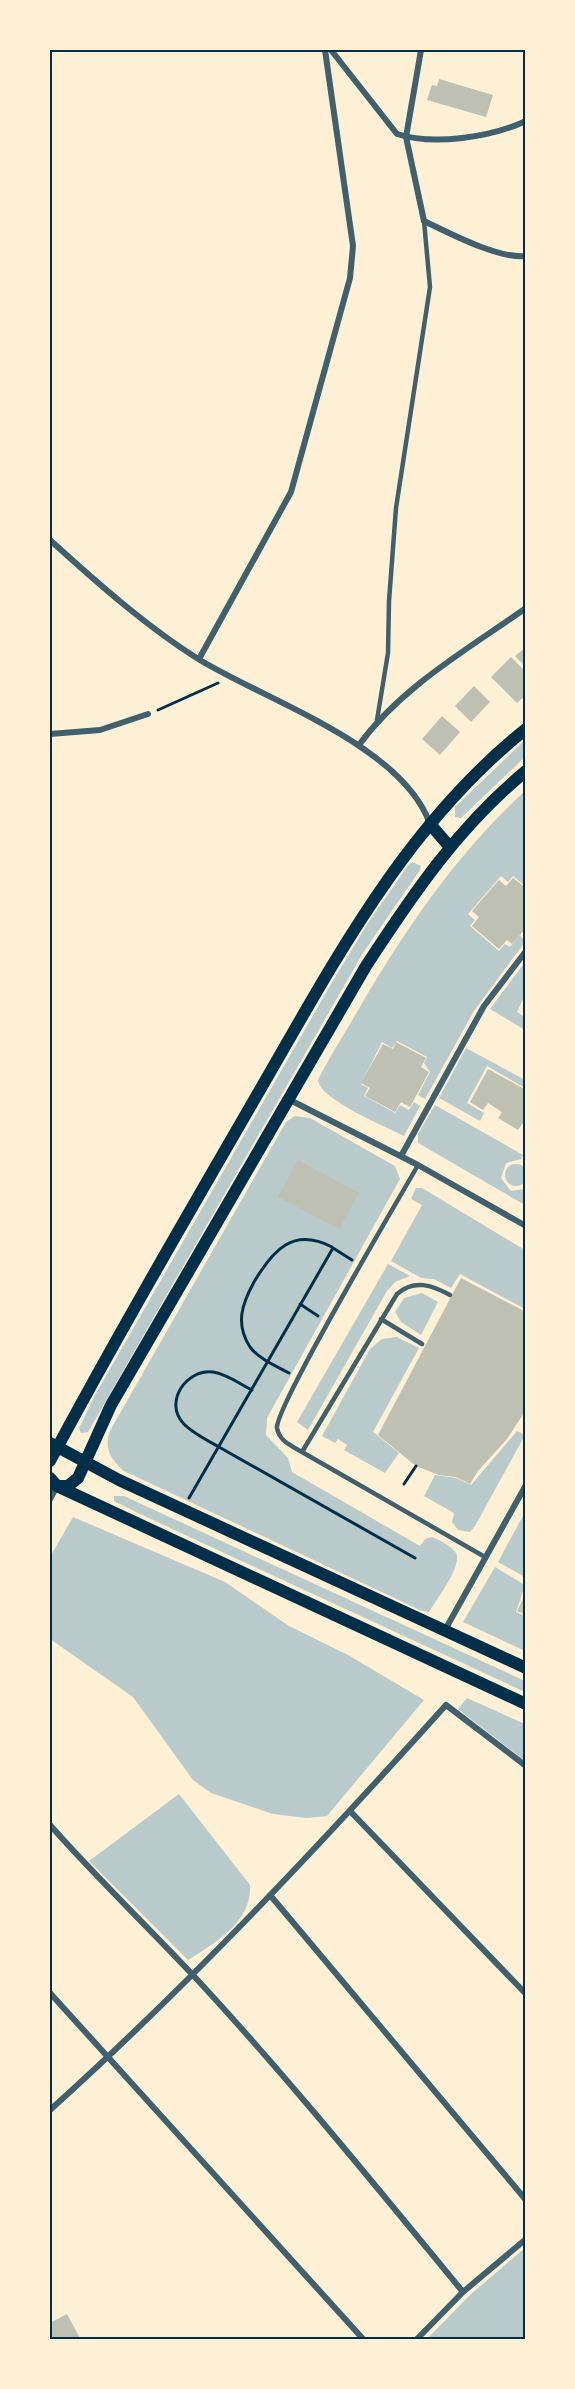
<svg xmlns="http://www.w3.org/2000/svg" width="575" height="2389" viewBox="0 0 575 2389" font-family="'Source Serif 4',serif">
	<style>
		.green { fill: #b9caca }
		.building { fill: #bec0b2 }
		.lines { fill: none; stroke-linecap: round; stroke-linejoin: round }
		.path { stroke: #003049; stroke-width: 3 }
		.service { stroke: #3f606c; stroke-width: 4.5 }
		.minor { stroke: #3f606c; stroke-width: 6 }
		.secondary { stroke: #003049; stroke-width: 12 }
		.neatline { fill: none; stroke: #003049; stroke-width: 2 }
	</style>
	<rect width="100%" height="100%" fill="#fdf0d5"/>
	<path class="green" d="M525 740V757L461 818 455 817V807Z
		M525 791V886L513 876 508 882 501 876 468 914 475 920 470 926 499 951 505 944 510 947 520 935 525 942 474 1011 425 1099 418 1095 430 1072 424 1063 427 1057 397 1041 392 1048 382 1042 361 1084 368 1088 364 1096 395 1113 400 1105 409 1110 414 1102 420 1106 404 1136C385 1126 320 1100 318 1080 329 1057 344 1035 357 1012 404 931 456 854 525 791Z
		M413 862 421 866 420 870 363 953 88 1432 81 1433 79 1428 95 1395 331 984 368 923 409 864Z
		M525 962V995L517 1012 525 1017V1030L490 1009Z
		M466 1048 525 1080V1088L487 1066 467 1103 484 1113 480 1121 439 1098Z
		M435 1105 523 1155 521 1159 506 1163 501 1178 511 1191 525 1189V1205L418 1143V1134Z
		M295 1116 310 1118 395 1166 400 1179 267 1418 266 1435 288 1458 292 1472 420 1546 425 1539 432 1537C439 1540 452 1546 456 1553 463 1565 436 1600 429 1612L422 1611 124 1471C110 1459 103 1447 111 1429L286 1122Z
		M505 1175a11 11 0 1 1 22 0a11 11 0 1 1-22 0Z
		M416 1188H422L525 1250V1309L460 1274 451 1288 434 1279 421 1278 391 1261 422 1205 411 1199Z
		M388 1264 410 1276 395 1282 387 1291 308 1430 297 1422Z
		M422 1293 438 1302 421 1335 401 1322 395 1312 404 1298Z
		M397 1337 419 1348 373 1432 399 1453 385 1473 344 1450 347 1445 338 1439 335 1443 322 1436 370 1349 382 1339Z
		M517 1431 525 1435 475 1526 470 1532 458 1530 452 1522 454 1513 424 1496 435 1475 456 1478 471 1485Z
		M114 1496H124L525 1681V1692L140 1514 114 1501Z
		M525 1512V1577L498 1562Z
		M73 1517 225 1582 289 1626 348 1655 424 1700 327 1816 307 1818 273 1814 211 1793 193 1780 133 1697 50 1639V1557Z
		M495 1567 525 1585 516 1612 525 1616V1651L463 1622Z
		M467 1698 525 1724V1761L458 1709Z
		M179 1794 250 1885C252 1922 216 1942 188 1960L89 1861Z
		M525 2248V2339H427L471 2294Z"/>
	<path class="building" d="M439 79 493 95 486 117 427 100 432 85 437 86Z
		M526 647V667L515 656Z
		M511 657 526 672V695L517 703 491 677Z
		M474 686 490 702 471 722 455 706Z
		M442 716 460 732 440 755 422 739Z
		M513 878 526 888V928L512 944 507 940 499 949 472 926 479 917 472 911 499 880 506 886Z
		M396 1042 426 1058 421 1067 429 1072 410 1107 401 1102 395 1112 365 1096 370 1088 361 1083 383 1044 393 1049Z
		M488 1069 526 1090V1125L523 1123 518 1130 498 1118 502 1112 488 1103 483 1110 470 1102Z
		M298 1160 359 1193 339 1229 278 1197Z
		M461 1278 526 1312V1410L507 1439 478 1471 470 1484 456 1477 439 1475 416 1466 378 1435Z
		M526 1593V1615L517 1611Z
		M67 2314 81 2340H50V2323Z"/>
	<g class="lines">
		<path class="path" d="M158 710 218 683
			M300 1304 318 1316
			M289 1373C276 1366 259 1359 250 1347 235 1324 242 1304 254 1282 273 1250 293 1227 332 1247
			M252 1390C240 1384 227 1374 213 1372 186 1369 164 1402 183 1423 192 1433 207 1440 219 1447L415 1558
			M404 1484 416 1466
			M189 1498 333 1248 352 1260"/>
		<path class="service" d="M377 720 388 653 389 601 396 508 430 287 424 221
			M418 1165C399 1199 275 1407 277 1428 279 1441 292 1446 302 1452L485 1557
			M381 1319 422 1344
			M302 1452 397 1294C414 1279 432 1285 450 1295"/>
		<path class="minor" d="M331 50 397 134C434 146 491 137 526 121
			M421 50 406 137 424 221C449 233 498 259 526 256
			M50 540C94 580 148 628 200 660 267 701 402 745 430 824
			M199 659 291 492 350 278 353 246 325 50
			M50 734 100 730 148 714
			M359 745C401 687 468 649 526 608
			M290 1100 418 1165 526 1226
			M401 1156 484 1006 526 951
			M50 1499 57 1486
			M445 1630 526 1485
			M350 1811 526 1994
			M50 1825C95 1876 144 1923 191 1973 286 2075 374 2184 463 2292
			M270 1895 526 2200
			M50 1993 364 2340
			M50 2110C190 1984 320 1845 446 1705L526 1766
			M416 2340 463 2292 526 2239"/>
		<path class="secondary" d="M430 824 449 846
			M50 1443 119 1480 526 1668
			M50 1461C116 1338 187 1216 257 1095 333 964 405 825 526 729
			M50 1478 57 1486H68L78 1478 111 1405 366 966C413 894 459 826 526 771
			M59 1487 526 1704"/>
	</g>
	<rect width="575" height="2389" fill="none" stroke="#fdf0d5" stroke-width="102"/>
	<rect x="51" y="51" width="473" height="2287" class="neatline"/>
</svg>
